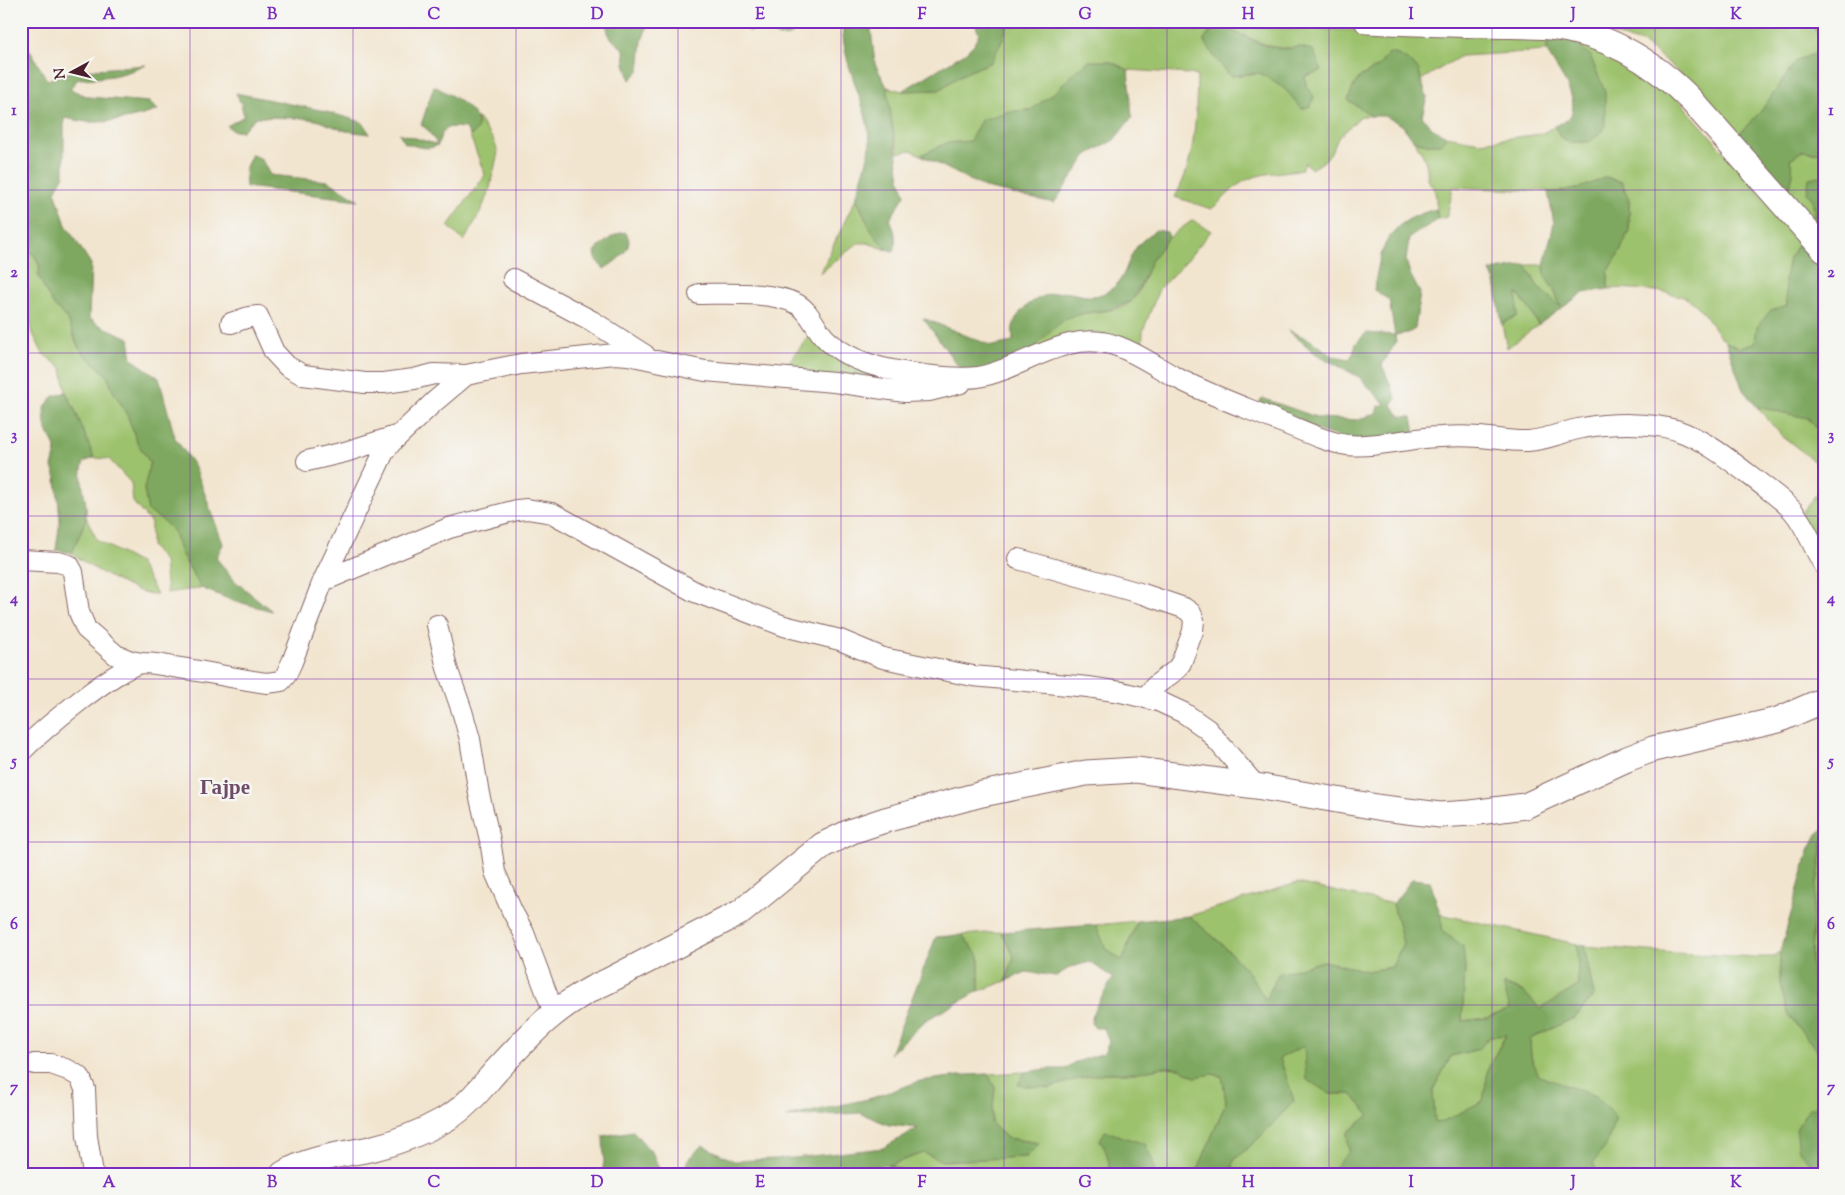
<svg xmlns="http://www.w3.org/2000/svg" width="1845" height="1195" viewBox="0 0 1845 1195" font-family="'Sorts Mill Goudy',serif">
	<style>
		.green { fill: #9dc26d; stroke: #74704c; fill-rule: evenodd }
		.forest { fill: #7ea860; stroke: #646446; fill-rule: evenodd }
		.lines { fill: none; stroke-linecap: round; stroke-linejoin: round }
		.minor-casing { stroke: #856464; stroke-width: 22 }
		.major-casing { stroke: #856464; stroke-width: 27 }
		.minor { stroke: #fff; stroke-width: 20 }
		.major { stroke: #fff; stroke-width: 25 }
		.grid { fill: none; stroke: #7b2cbf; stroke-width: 1; stroke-opacity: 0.55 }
		.labels { text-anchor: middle; stroke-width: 5; stroke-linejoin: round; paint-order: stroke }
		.quarter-label { font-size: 21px; font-weight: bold; fill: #6d4c67; stroke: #f6f6f2 }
		.neatline { fill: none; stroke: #7b2cbf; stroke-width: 2 }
		.grid-label { font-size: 16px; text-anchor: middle; font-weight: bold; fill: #7b2cbf }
	</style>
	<rect width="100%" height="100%" fill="#f6f6f2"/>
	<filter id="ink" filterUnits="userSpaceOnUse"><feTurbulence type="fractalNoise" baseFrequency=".02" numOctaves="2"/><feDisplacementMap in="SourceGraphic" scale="10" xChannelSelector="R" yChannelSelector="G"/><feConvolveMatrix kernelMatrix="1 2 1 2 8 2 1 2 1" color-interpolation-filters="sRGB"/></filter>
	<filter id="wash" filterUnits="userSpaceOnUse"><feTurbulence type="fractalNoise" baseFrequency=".0096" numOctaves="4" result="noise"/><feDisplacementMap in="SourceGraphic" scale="20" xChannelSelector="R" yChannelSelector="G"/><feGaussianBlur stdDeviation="1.12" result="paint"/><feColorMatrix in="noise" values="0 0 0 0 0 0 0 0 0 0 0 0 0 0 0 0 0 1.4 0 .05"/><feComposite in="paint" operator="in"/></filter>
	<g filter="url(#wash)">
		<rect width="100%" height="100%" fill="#f2e5cf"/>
		<path class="green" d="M1008 21H1127L1147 24 1224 27 1425 32 1548 37 1547 51 1461 56 1421 80 1419 70 1396 54 1383 61 1378 67 1360 77 1348 99 1372 116H1361L1338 138 1331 153 1323 162 1311 169 1305 162 1302 169C1280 174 1261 171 1241 183 1230 190 1222 202 1211 209L1175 197C1196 160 1196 117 1197 76L1190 74 1128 70 1109 61 1074 73 1055 92 1031 110 1006 112 970 142 947 143 921 155 911 150 898 153 890 114 887 87 902 91 939 90 961 75 991 62 1003 39ZM1244 35C1266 46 1275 50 1300 47L1322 70 1305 76 1306 86 1303 108 1285 89 1260 73 1230 76 1213 55 1204 39Z
			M1564 21H1809L1823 43 1815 54 1797 60 1761 111 1738 135 1671 65 1644 44 1579 23Z
			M1570 40 1611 52 1672 92 1801 240 1789 258 1785 278 1787 306 1757 327 1755 343C1751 345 1744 348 1740 348 1718 347 1707 308 1688 299 1673 291 1625 287 1608 289V272L1620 252 1629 230V201L1622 182 1605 177 1583 188 1561 192 1453 187 1447 217 1438 219C1434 203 1440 192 1427 180 1429 164 1423 154 1414 141L1427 144H1441L1446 136 1480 142 1541 134 1555 126 1560 137 1570 142H1590Z
			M477 117 493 139 498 152 490 188 481 211 464 241 448 226 485 175 470 136C478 131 478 126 477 117Z
			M1802 151 1824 153V180L1819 176 1813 200 1815 228 1781 189H1789L1793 174 1790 159Z
			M856 198 873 233 887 250 868 243H858L820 273Z
			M1193 220 1211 231 1187 260 1159 289 1143 331 1142 357 1111 344 1023 362C1037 346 1052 322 1073 316 1091 310 1112 314 1129 303 1140 296 1146 271 1152 259 1161 242 1177 231 1193 220Z
			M21 245 35 256 54 306 67 318 79 349 107 375 113 391 127 414 137 442 150 463 144 489 148 511 163 520 173 530 181 553 201 588 167 593 164 561 151 546V523L133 502 131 483 109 459 94 458 75 410 66 392 62 368 43 354 31 330 27 302 21 296Z
			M1526 265H1544L1545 277 1553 288 1561 308 1538 287Z
			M1516 292 1531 311 1538 325 1507 348 1502 324 1517 316Z
			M813 323 825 338 954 386 777 377 809 336Z
			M1757 407 1808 418 1824 437V472L1809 457 1781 435Z
			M1824 484V565L1798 518Z
			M86 517 97 540 139 563 157 594C154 594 149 594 145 593 130 589 83 564 72 553Z
			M1824 838V1010L1815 1004 1811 960 1813 909Z
			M1297 883 1393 904 1403 943 1392 967 1367 971 1323 961 1266 1001 1249 973 1224 946 1189 916Z
			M1440 914 1577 944 1578 986 1540 1010 1524 992 1504 984 1510 1009 1487 1018 1462 1021 1465 967 1443 932Z
			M1137 921 1122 961 1106 949 1096 925Z
			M1001 932 1014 956 1006 981 979 991V956L962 935Z
			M1584 946 1674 953 1757 957H1773L1780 952V984L1788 1015 1824 1059V1106L1809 1108 1799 1151 1810 1163 1808 1174H1598L1593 1163 1606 1146 1596 1096 1539 1076 1531 1057 1530 1039 1576 1017 1594 995Z
			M1506 1034 1489 1066 1483 1101 1442 1122 1435 1124 1433 1090 1451 1056 1479 1049 1489 1037Z
			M1304 1045 1330 1094H1352L1369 1115 1347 1133 1349 1152 1328 1174H1232L1234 1160 1258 1139 1294 1101 1280 1058Z
			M1163 1067 1180 1068 1195 1077 1212 1074 1223 1077 1226 1102 1199 1167 1195 1174H1155L1153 1161 1100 1140C1107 1152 1110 1160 1109 1174H911L889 1165 924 1153 942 1161 1026 1157 1039 1143 1007 1138 991 1123 995 1088 988 1074 1025 1072 1019 1084 1081 1078 1105 1073H1134Z"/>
		<path class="forest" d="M21 21H24L25 42 47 80 74 71 146 65C122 76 104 78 78 79L70 89 88 97 149 102 158 110C137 118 110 123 87 122 79 121 71 119 64 118V175L55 191 66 225 91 264 89 318 99 325 129 338 132 359 159 378 175 438 195 467 223 544 216 558 235 581 272 611 231 600 201 588 181 553 173 530 162 520 148 511 144 489 150 463 137 442 127 414 113 391 107 375 79 349 67 318 54 306 45 290 38 275 40 265 35 256 21 245Z
			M608 21H649L642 41 639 71 630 80 625 63 624 49C613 41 605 36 608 21Z
			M739 21H783L796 23C800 36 783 40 773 34 768 31 766 26 759 27 756 28 754 30 751 31L743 28 737 22Z
			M843 21H870L875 64 887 87 900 179 905 195 890 219C895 230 897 240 894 252 874 245 865 216 856 198 859 186 871 152 870 142 867 101 840 63 843 21Z
			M974 21H1008L1003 39 991 62 961 75 939 90 902 91 965 53 974 44 979 34Z
			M1809 21H1824V153L1802 151 1790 159 1793 174 1789 189H1781L1738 135 1761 111 1797 60 1815 54 1823 43Z
			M1224 27 1261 44 1281 49 1300 47 1313 50 1322 71 1305 76 1306 86 1314 96 1311 106 1302 109 1285 89 1260 73 1230 76 1213 55 1204 39 1211 31Z
			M1548 37 1570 40 1590 55 1605 92V128L1590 142H1570L1560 137 1555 126C1560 124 1566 121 1569 118 1583 99 1555 69 1548 53 1546 48 1548 42 1548 37Z
			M1389 53C1401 54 1410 62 1419 70L1421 80 1427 97 1422 116 1430 127 1446 136 1441 144H1427L1414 141 1402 125 1385 116H1372L1348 100 1354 85 1360 77 1378 67Z
			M1089 61H1109L1128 70 1132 117 1114 140 1087 155 1054 203 985 188 921 155 947 143 970 141 981 120 1006 112 1031 110 1055 92 1074 73Z
			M434 86C448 93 497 119 470 136L466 128C446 127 444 124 438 145 428 151 415 146 405 143L399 133 438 145 427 129 421 125Z
			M236 93 320 110 362 122 370 134 346 131 316 120 299 118 256 117 242 131H234L227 126 244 116 241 104Z
			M252 154 262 160 270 175 328 181 359 200 246 187 245 169Z
			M1819 176 1824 180V237L1815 228 1813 200 1807 193 1809 178Z
			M1605 177 1622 182 1629 201V230L1620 252 1608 272V289L1583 293 1538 325 1531 311 1517 293V316L1502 324 1495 282 1490 271 1526 265 1538 287 1561 307 1553 288 1545 277 1544 265 1554 223 1548 192C1571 192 1585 187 1605 177Z
			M1436 209 1438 219 1409 238 1406 261 1411 276 1420 293 1415 329 1408 333 1395 335 1396 342 1382 365 1396 398 1392 405 1400 416 1412 417 1416 438 1365 445 1254 411 1262 398 1319 418 1359 420 1376 413 1379 406 1385 404 1359 377 1316 354 1288 330 1310 340 1333 356 1349 359 1353 354 1356 343 1366 333 1395 335 1389 300 1374 290C1381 244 1387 222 1436 209Z
			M1156 230 1167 232 1169 237 1152 259 1139 288 1131 302 1108 310 1085 313 1065 319 1048 333 1023 362 966 377 923 318 992 346 1013 342C1013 337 1012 331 1013 327 1017 309 1037 296 1055 293 1078 289 1089 306 1114 287 1125 278 1127 262 1134 251 1139 242 1148 236 1156 230Z
			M625 232C638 247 615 262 604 269L596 260 595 251C604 243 612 234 625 232Z
			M1801 240 1824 263V437L1808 418 1757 407 1743 390 1726 342 1740 348 1755 343 1757 327 1770 311 1787 306 1785 278 1789 258Z
			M66 392 75 410 94 458 84 462C77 478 88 499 86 516 84 528 76 542 72 553L56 550 60 519 56 478 52 467 56 450 45 425 44 409 52 397Z
			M1824 828V838L1813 909 1811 960 1815 1004 1824 1010V1059L1788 1015 1780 984V952L1809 850 1817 834Z
			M1412 879 1430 881 1440 914 1443 932 1463 946 1465 967 1462 1021 1487 1018 1510 1009 1503 984 1524 992 1540 1009 1578 986 1577 944 1584 946 1594 995 1576 1017 1530 1039 1531 1057 1539 1076 1596 1096 1616 1117 1606 1146 1593 1163 1598 1174H1328L1349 1152 1347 1133 1369 1115 1352 1094H1330L1306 1079 1304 1046 1280 1058 1294 1101 1258 1139 1234 1160 1232 1174H1195L1199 1167 1226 1102 1222 1076 1212 1074 1195 1077 1180 1068 1163 1067 1134 1073H1105L1081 1078 1049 1088 1018 1085 1025 1072 1047 1069H1066L1073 1063 1104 1053 1109 1042 1104 1028H1095L1091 1023 1094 1010 1113 978 1090 962 1071 967 1056 976 1026 972 1006 981 1014 956 1001 932 1096 925 1106 949 1122 961 1137 921 1189 916 1224 946 1249 973 1266 1000 1278 974 1323 961 1367 971 1392 967 1403 943 1393 904ZM1506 1035 1489 1066 1483 1101 1442 1122 1435 1123 1433 1090 1451 1056 1479 1049 1489 1037Z
			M962 935 979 956V991L926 1020 890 1054 936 937Z
			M988 1074 995 1088 991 1123 1007 1138 1040 1143 1026 1157 942 1161 924 1153 889 1165 911 1174H886L888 1165 759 1174H682L687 1162 702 1145 734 1161 794 1158 883 1148 918 1128 889 1125 860 1113 787 1117 872 1098 920 1081 967 1075Z
			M1824 1106V1174H1808L1810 1163 1799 1151 1796 1129 1809 1108Z
			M633 1131 653 1154 659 1169 657 1174H602L604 1162 603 1136Z
			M1105 1131 1145 1144 1153 1161 1155 1174H1109C1110 1160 1107 1152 1100 1140Z"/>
	</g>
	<g filter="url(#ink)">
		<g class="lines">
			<g class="minor-casing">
				<path id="minor" d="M513 279 592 321 645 355
					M699 294C727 294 772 291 797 304 810 311 815 328 825 338 852 366 897 372 934 376 948 377 964 379 978 377 1024 369 1066 329 1114 345 1136 352 1155 366 1175 377 1207 394 1244 407 1278 421 1300 429 1324 442 1348 445 1376 448 1412 437 1441 437 1454 436 1466 436 1479 437 1495 438 1512 442 1528 441 1547 440 1564 431 1583 428 1609 423 1650 422 1676 430 1709 441 1737 466 1765 487 1774 494 1785 502 1793 511 1807 527 1813 548 1824 565
					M231 323 249 317 258 316 274 352 287 366 303 375 365 383H384L414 379 434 374 466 375
					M307 461 345 452 399 435
					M1018 559 1143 594 1184 608 1191 613 1194 620 1193 631 1181 663 1176 670 1156 685 1146 697
					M21 560 58 562 69 565 73 572 79 612 86 629 116 655 131 661 143 663
					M323 581 449 528 517 510 527 509 552 513 695 592 784 626 840 640 883 658 973 676 1088 687 1121 692 1158 701 1184 713 1207 729 1256 786
					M437 625 447 668 462 711 470 739 479 794 490 840 495 872 512 911 524 933 554 1013
					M21 752C38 733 119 665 143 663 152 663 163 665 173 667 204 671 235 679 267 683L281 681 286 675 292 662 323 581 384 452 391 443 434 402 466 375 521 364 615 354 628 355 705 371 834 382 905 392 929 391 961 383
					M34 1064H51L68 1070 80 1077 85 1089 87 1136 93 1174"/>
			</g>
			<g class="major-casing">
				<path id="major" d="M1367 21C1407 23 1446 24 1485 25 1507 26 1529 25 1550 27 1606 33 1653 61 1692 101L1824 250
					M283 1174C310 1158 339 1155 370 1149 395 1143 421 1133 444 1120 465 1109 481 1088 496 1071 531 1033 559 1002 608 981L741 912 823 845 852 831 885 820 982 794 1086 773 1136 770 1256 786 1383 808 1440 815 1471 813 1525 806 1627 759 1653 749 1778 720 1824 700"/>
			</g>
			<use href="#minor" class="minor"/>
			<use href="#major" class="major"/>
		</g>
	</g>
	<path class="grid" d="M190 21V1174M353 21V1174M516 21V1174M678 21V1174M841 21V1174M1004 21V1174M1167 21V1174M1329 21V1174M1492 21V1174M1655 21V1174M21 190H1824M21 353H1824M21 516H1824M21 679H1824M21 842H1824M21 1005H1824"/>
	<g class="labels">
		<g class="quarter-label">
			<text x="225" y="794">Гајре</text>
		</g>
	</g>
	<rect width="1845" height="1195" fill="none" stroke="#f6f6f2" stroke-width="55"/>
	<g transform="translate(72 72) rotate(263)" stroke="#f6f6f2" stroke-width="4" paint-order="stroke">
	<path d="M0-4L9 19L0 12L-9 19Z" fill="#4a1f2b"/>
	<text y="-8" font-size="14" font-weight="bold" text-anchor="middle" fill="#4a1f2b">N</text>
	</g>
	<rect x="28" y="28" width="1790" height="1140" class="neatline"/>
	<g class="grid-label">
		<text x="109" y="19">A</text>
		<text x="272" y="19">B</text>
		<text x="434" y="19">C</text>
		<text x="597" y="19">D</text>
		<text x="760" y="19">E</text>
		<text x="922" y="19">F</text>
		<text x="1085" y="19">G</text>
		<text x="1248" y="19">H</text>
		<text x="1411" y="19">I</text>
		<text x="1573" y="19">J</text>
		<text x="1736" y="19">K</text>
		<text x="14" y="115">1</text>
		<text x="1831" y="115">1</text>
		<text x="14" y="277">2</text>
		<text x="1831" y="277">2</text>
		<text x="14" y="440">3</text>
		<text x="1831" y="440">3</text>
		<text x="14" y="603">4</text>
		<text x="1831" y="603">4</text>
		<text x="14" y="766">5</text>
		<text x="1831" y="766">5</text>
		<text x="14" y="929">6</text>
		<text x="1831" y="929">6</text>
		<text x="14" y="1092">7</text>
		<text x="1831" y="1092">7</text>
		<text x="109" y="1187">A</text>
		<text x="272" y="1187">B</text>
		<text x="434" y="1187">C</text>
		<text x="597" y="1187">D</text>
		<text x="760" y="1187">E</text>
		<text x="922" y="1187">F</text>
		<text x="1085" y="1187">G</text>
		<text x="1248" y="1187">H</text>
		<text x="1411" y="1187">I</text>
		<text x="1573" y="1187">J</text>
		<text x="1736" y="1187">K</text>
	</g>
</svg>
